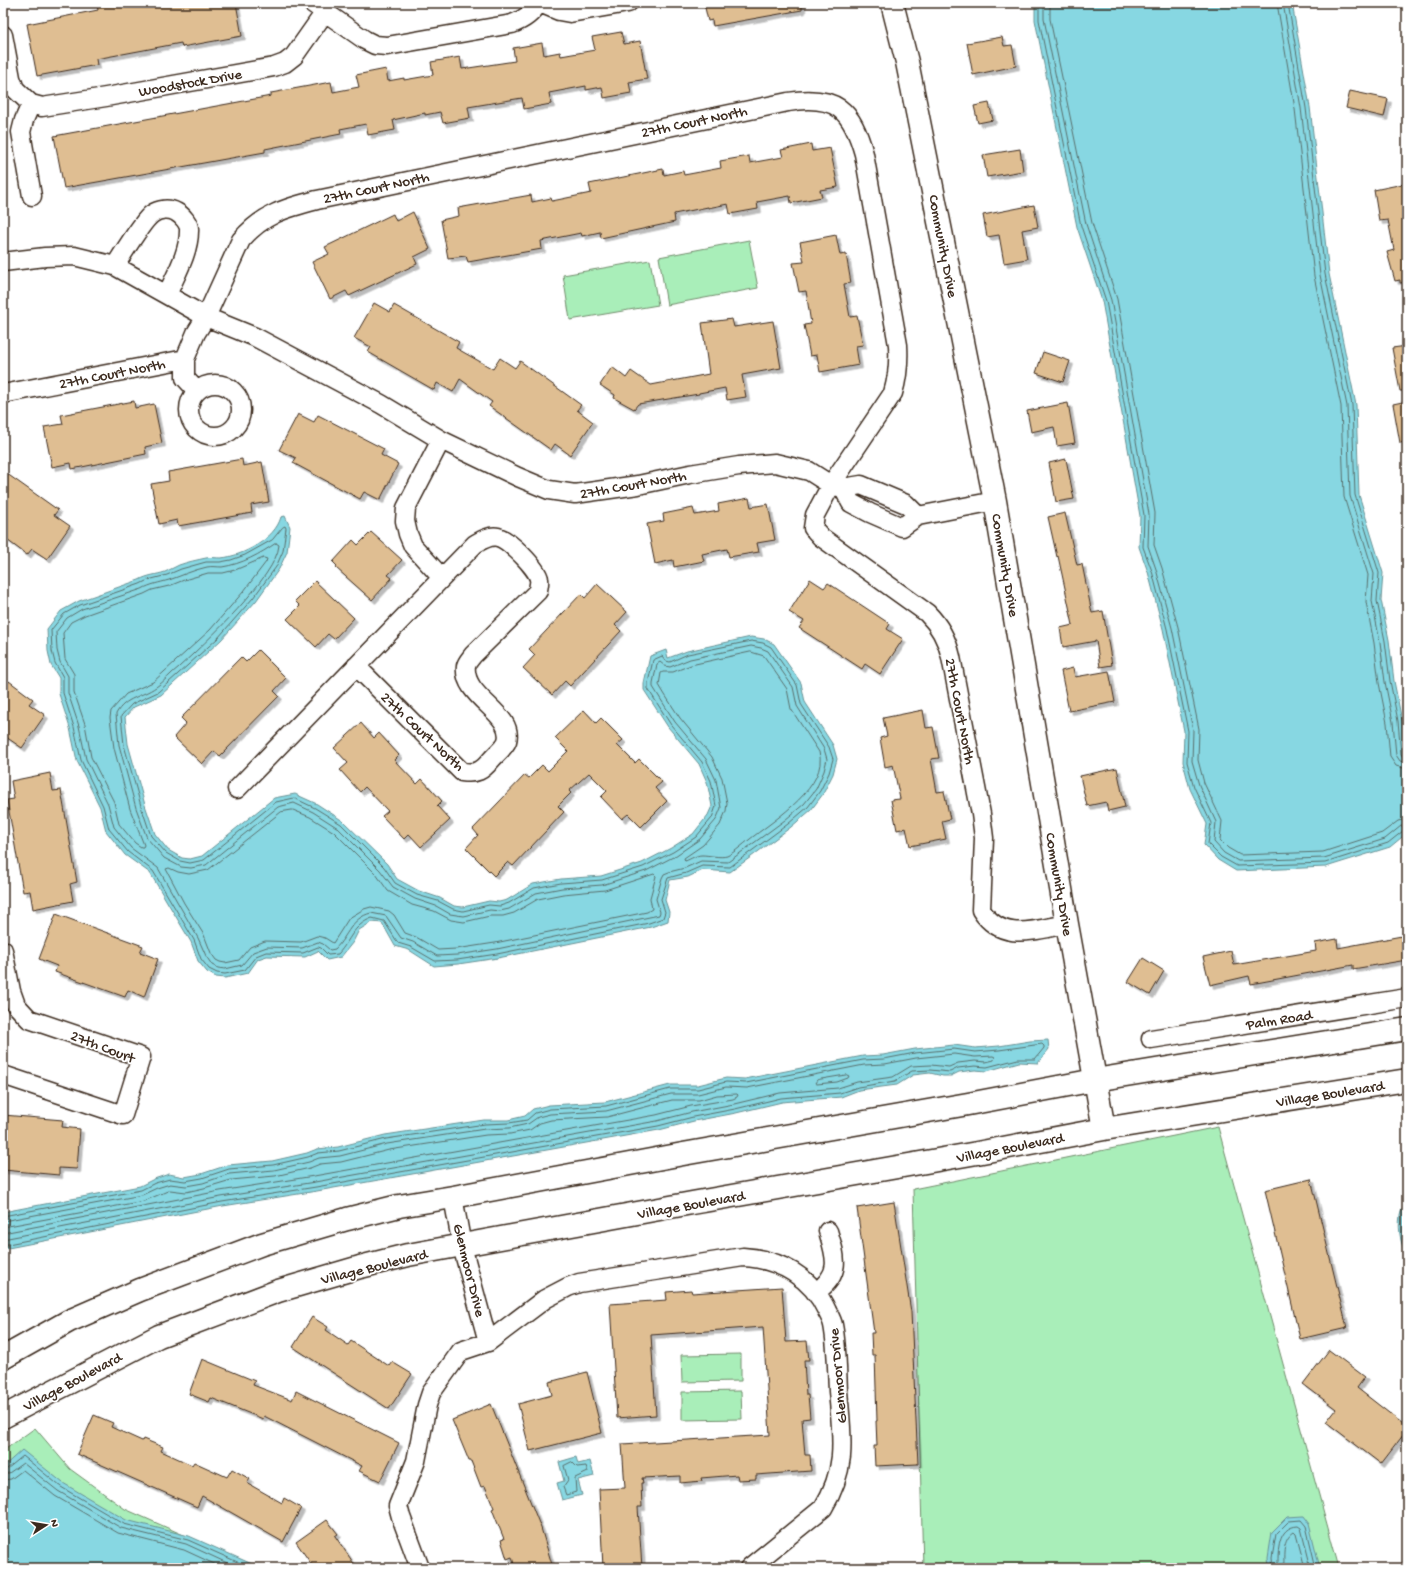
<svg xmlns="http://www.w3.org/2000/svg" width="1410" height="1571" viewBox="0 0 1410 1571" font-family="'Gochi Hand',sans-serif">
	<style>
		.green { fill: #a9eeb9; stroke: #728c6c }
		.water { fill: #87d7e2; stroke: #699294 }
		.lines { fill: none; stroke-linecap: round; stroke-linejoin: round }
		.shore { stroke: #596f6c; stroke-width: 1 }
		.building { fill: #dfbe92; stroke: #3b2a1e; filter: url(#shadow) }
		.minor-casing { stroke: #3b2a1e; stroke-width: 21 }
		.tertiary-casing { stroke: #3b2a1e; stroke-width: 25 }
		.minor { stroke: #fff; stroke-width: 18 }
		.tertiary { stroke: #fff; stroke-width: 22 }
		.labels { text-anchor: middle; stroke-width: 3.5; stroke-linejoin: round; paint-order: stroke }
		.street-label { font-size: 15px; fill: #3b2a1e; stroke: #fff }
	</style>
	<defs>
		<filter id="shadow"><feDropShadow dx="3.5" dy="3.5" stdDeviation="0" flood-color="#0004"/></filter>
	</defs>
	<rect width="100%" height="100%" fill="#fff"/>
	<filter id="ink" filterUnits="userSpaceOnUse"><feTurbulence type="fractalNoise" baseFrequency=".025" numOctaves="2"/><feDisplacementMap in="SourceGraphic" scale="8" xChannelSelector="R" yChannelSelector="G"/><feConvolveMatrix kernelMatrix="1 2 1 2 8 2 1 2 1" color-interpolation-filters="sRGB"/></filter>
	<g filter="url(#ink)">
		<path class="green" d="M749 240 758 288 667 305 659 257Z
			M650 260 658 305 570 320 563 275Z
			M1218 1127 1339 1568H923L913 1189Z
			M741 1354V1381L682 1382 681 1355Z
			M741 1391 742 1419 682 1420V1392Z
			M35 1428 70 1469 125 1509 258 1568H3V1451Z"/>
		<path class="water" d="M1035 3H1292L1310 107 1329 274 1356 405 1359 495 1383 573 1381 600 1389 640 1394 681 1402 721 1407 770V833L1390 847 1326 867 1236 871 1218 860 1204 845 1207 824 1190 789 1183 762 1184 731 1163 629 1148 572 1139 547 1140 516 1102 301 1077 227 1035 20Z
			M285 516 290 527 287 552 279 569 256 601 221 640 161 695 134 707 125 717 128 744 145 805 155 834 168 850 182 858 190 859 202 856 274 798 295 794 317 804 343 821 387 864 397 879 419 891 440 898 454 906 463 907 489 901 499 902 507 900 533 884 561 879 601 876 642 863 671 848 693 834 708 815 712 806 707 782 699 764 668 727 644 690V683L650 656 666 650 668 658 687 651 751 637 764 639 774 644 801 683 805 702 833 745 837 759 833 774 823 794 811 810 791 827 751 857 730 872 703 870 688 877 670 880 665 900 669 912 668 921 651 927 498 958 458 964 434 966 409 950 395 946 382 923 372 922 359 930 353 942 341 957 327 960 318 951 305 957 267 956 258 959 248 973 225 978 216 977 207 972 198 961 191 942 150 873 125 855 106 831 100 807 77 761 70 728 59 694V678L51 665 48 651 47 629 61 611 79 601 139 580C148 575 156 575 165 572 170 570 174 567 179 565 187 562 197 560 206 558 211 557 216 558 221 558 243 556 275 539 281 517Z
			M1048 1040 1049 1049 1038 1063 1019 1062 987 1071 975 1070 959 1072 951 1076H943L930 1073 913 1075 897 1085 859 1090 841 1097 782 1102 736 1113 694 1121 659 1130 317 1191 223 1206 3 1249V1212L140 1186 154 1179 169 1174 184 1177 201 1174 228 1165 272 1161 307 1153 317 1149 338 1147 385 1135 484 1120H508L525 1116 533 1109 549 1105 605 1102 670 1085H698L726 1078 745 1079 863 1056 883 1055 915 1049 954 1045 975 1048 999 1046 1030 1041Z
			M1407 1204V1255C1400 1246 1397 1222 1401 1212 1402 1209 1405 1206 1407 1204Z
			M22 1450 63 1483 126 1520 189 1536 261 1568H15L3 1558V1467Z
			M576 1457 578 1464 590 1461 594 1476 578 1480 582 1495 562 1500 557 1483 564 1481 559 1462Z
			M1303 1516 1309 1524 1320 1568H1269L1268 1558 1272 1532 1287 1517Z"/>
		<g class="lines">
			<path class="shore" d="M1039 3V20L1081 226 1106 301 1144 515 1143 547 1152 571 1167 629 1188 731 1187 762 1194 787 1211 823 1208 844 1221 857 1237 866 1325 863 1388 843 1403 831 1407 830
				M1044 3V19L1086 224 1111 300 1149 514 1148 546 1156 569 1172 628 1193 730 1192 761 1199 785 1216 822 1214 842 1224 853 1238 861 1324 858 1385 839 1401 826 1407 825
				M1050 3V19L1092 223 1117 299 1155 513 1154 545 1162 568 1178 627 1199 729 1198 760 1204 783 1222 821 1220 840 1228 848 1240 855 1323 852 1382 833 1398 821 1407 819
				M1277 3 1295 109 1314 276 1341 406 1344 497 1368 575 1366 602 1374 643 1379 683 1387 723 1390 757 1396 766 1407 769
				M1283 3 1301 108 1320 275 1347 406 1350 496 1374 574 1372 601 1380 642 1385 682 1393 722 1396 755 1400 761 1407 763
				M1288 3 1306 108 1325 274 1352 405 1355 495 1379 573 1377 601 1385 641 1390 681 1398 721 1401 754 1403 757 1407 758
				M283 527 285 526 286 528 283 551 276 567 253 598 218 638 158 692 132 704 121 716 124 745 141 806 151 836 166 853 180 861 190 863 204 860 276 802 294 798 315 808 341 824 384 867 395 883 417 895 438 901 453 909 463 911 489 905 500 906 509 903 534 888 561 883 602 880 643 867 673 852 696 837 712 818 716 806 711 781 702 762 671 725 648 689V683L653 660 662 656 666 661 670 662 688 654 751 641 763 643 771 647 797 685 801 704 829 747 833 759 829 773 820 791 808 807 788 824 730 867 702 866 686 873 668 878 661 899 665 912 663 918 649 923 497 954 457 960 435 961 411 947 398 943 384 921 372 918C352 926 351 940 338 954L328 955 321 948 318 947 303 953 266 952 256 956 245 970 225 974 217 973 209 969 201 959 194 940 153 871 128 852 109 829 103 806 81 760 74 727 63 693V677L55 663 52 651 51 630 64 614 80 605 140 584 148 580 167 575 181 569 206 562H220L231 560 245 555 272 540Z
				M276 543 279 545C277 576 203 645 179 667 171 673 164 682 156 687 142 697 125 697 116 714L119 745 136 808 147 838 164 858 181 867 191 868 206 865 278 807 294 803 313 812 338 828 380 870 393 887 415 899 436 906 450 914 463 916 490 910 500 911 509 909 536 893 562 888 602 885 627 877 646 871 675 856 700 839 716 820 721 808 716 780 706 759 675 722 653 687V683L657 664 660 662 665 666 670 667 690 659 751 646 761 648 768 651 793 687 797 706 824 749 827 759 824 771 816 789 804 804 785 820 728 862 701 861 685 868 669 872 664 874 662 878 656 899 660 912 659 915 497 949 457 955 437 956 413 942 401 938 386 916 371 913C351 918 348 936 335 949L330 950 323 944 318 942 302 948 267 947 253 952 242 965 225 969 218 968 212 965 206 956 198 938 158 868 131 848 114 827 108 804 86 759 79 726 68 693V676L60 662 57 650 56 632 67 618 82 609 142 589C151 584 159 583 169 580 181 576 193 570 207 567 212 566 217 567 222 567 242 564 260 554 276 543Z
				M264 558 267 559 266 562 244 591 210 630 153 682 126 694 111 711 110 718 114 748 130 809 144 845 143 847H141L135 843 119 824 114 802 91 757 85 724 74 692V674L65 659 63 633 71 622 85 615 144 594 152 590 169 586 184 580 208 573H223L235 570Z
				M751 652 764 656 787 689 791 709 819 752C829 785 776 819 754 836 747 841 734 853 727 856 720 858 709 855 702 855 696 855 691 859 685 861L684 858 703 845 720 825 726 811 727 803 722 778 712 757 680 718 665 695 659 685 661 673 663 672H673L691 665Z
				M293 810 310 817 334 832 376 874 388 891 412 905 434 911 451 920 464 922 490 916H503L514 913 538 899 563 894 605 890 654 874 656 876 650 898 652 909 647 912 495 943 456 949 438 950 416 937 405 933 394 915 389 911 371 907 364 909 349 918 333 943 325 938 317 936 301 942 265 941 250 947 239 960 225 963 220 962 216 960 211 953 204 935 184 903 166 869 169 868 178 872 189 874 208 870 281 812Z
				M847 1075 849 1076 848 1078 837 1082 817 1084 815 1083 817 1080Z
				M3 1216 141 1190 155 1183 170 1179 185 1181 202 1178 229 1169 273 1165 308 1157 318 1153 339 1151 386 1139 485 1124 509 1123 527 1120 535 1113 550 1109 606 1106 670 1089H698L726 1082 746 1083 863 1060 884 1059 915 1053 954 1049 975 1052 999 1050 1042 1044 1044 1046V1048L1035 1059H1018L987 1067 975 1066 958 1068 950 1072 930 1070 912 1071 895 1081 858 1087 840 1093 781 1098 735 1109 693 1117 658 1126 316 1187 222 1202 3 1245
				M3 1221 142 1195 157 1188 170 1184 186 1186 203 1183 229 1174 274 1170 309 1162 319 1158 340 1156 387 1144 485 1129 509 1128 528 1124 538 1117 550 1114 606 1111 671 1094H698L726 1087 747 1088 864 1065 885 1064 916 1058 954 1054 975 1057 993 1056 995 1057 994 1060 986 1062 975 1061 958 1063 949 1067 931 1065 911 1066 893 1077 857 1082 838 1088 780 1093 734 1104 692 1112 657 1121 315 1182 221 1197 3 1239
				M3 1227 144 1201 170 1190 186 1192 204 1188 231 1180 275 1176 310 1168 320 1164 341 1162 389 1150 486 1135 510 1134 530 1130 540 1123 551 1120 607 1117 672 1100H699L717 1095 737 1094 738 1095 737 1097 733 1099 691 1106 656 1115 314 1176 220 1191 3 1233
				M572 1462 577 1467 586 1466 588 1472 575 1478 576 1492 566 1495 563 1487 568 1480 564 1466Z
				M3 1469H7L23 1456 61 1487 124 1524 188 1540 251 1568
				M3 1474 9 1473 23 1463 58 1491 121 1528 186 1544 238 1568
				M3 1480 11 1479 23 1470 55 1496 118 1533 184 1550 223 1568
				M1273 1568 1272 1558 1276 1534 1289 1521 1301 1520 1306 1526 1316 1568
				M1278 1568C1278 1552 1277 1527 1298 1526L1301 1528 1311 1568
				M1284 1568C1284 1555 1282 1540 1294 1532L1296 1534 1305 1568"/>
		</g>
		<path class="building" d="M106 3H236L242 36 182 47 181 43 96 59 97 65 37 76 27 24 98 10 97 5Z
			M704 3H802V10L713 26 712 20 708 21Z
			M621 32 624 44 640 41 647 79 629 82 631 93 604 98 602 87 586 90V86L549 93 551 104 524 109 522 98 468 107 470 118 443 123 440 112 425 115V113L393 120 395 130 368 135 366 124 340 129 341 134 265 149V152L64 188 54 136 271 96V93L331 82 333 92 359 87 356 75 386 69 388 81 404 78V80L433 75 431 62 460 57 462 69 515 61 513 48 542 43 544 55 560 52 561 56 595 50 592 37Z
			M1002 37 1004 46 1012 45 1016 66 973 75 967 43Z
			M1350 91 1388 99 1384 117 1346 108Z
			M989 103 993 120 978 123 974 106Z
			M811 144 812 151 830 148 838 187 820 190 822 197 791 203 790 196 757 202 758 209 730 214 728 204 708 208V207L674 214 675 222 601 238 600 232 582 236 581 233 541 241 542 249 468 262 466 256 448 258 441 220 459 216 458 208 531 195 532 202 551 198 552 201 591 193 589 184 663 169 664 175 683 171 684 175 721 168 720 161 749 156 750 163 783 157 781 150Z
			M1020 149 1023 171 987 177 983 155Z
			M1403 184 1407 208V282L1400 283V280L1395 281 1387 252 1394 250 1388 220 1379 221 1374 190Z
			M1034 205 1038 227 1022 230 1027 259 1004 263 999 235 987 237 983 215Z
			M413 212 430 249 414 257 417 264 349 296 346 291 330 299 312 262 329 254 325 247 393 214 396 221Z
			M836 235 840 255 846 254 851 283 844 284 850 317 857 316 863 345 856 346 859 365 820 372 817 355 810 356 804 325 811 324 806 291 799 292 793 263 804 262 800 242Z
			M374 303 390 312 394 305 459 342 456 348 493 369 500 358 515 368 520 361 581 405 577 410 593 422 570 455 555 444 551 450 489 406 492 402 460 379 453 392 437 383 434 390 368 352 371 347 354 338Z
			M732 319 734 327 773 321 781 368 742 375 746 397 727 400 725 388 699 393V394L638 404 634 409 614 398 615 395 600 385 612 367 626 378 631 371 651 385 709 374 702 323Z
			M1407 346V391H1400L1392 348Z
			M1043 352 1070 361 1063 382 1036 373Z
			M134 401 135 408 154 404 162 443 145 447 146 454 72 469 71 463 52 467 44 427 63 424 61 415Z
			M1407 401V442L1400 443 1393 404Z
			M1068 403 1075 443 1057 446 1054 427 1031 432 1027 411Z
			M298 414 314 422 318 415 384 449 381 455 398 464 380 500 364 492 360 499 293 463 296 458 279 450Z
			M242 459 243 466 262 462 269 502 251 505 252 513 178 526 177 520 159 524 151 484 169 481 168 472Z
			M1066 459 1074 499 1056 502 1049 463Z
			M3 471 58 510 54 515 70 526 47 559 32 549 27 555 3 537Z
			M749 498 751 507 768 504 775 540 757 543 759 552 729 557 727 549 702 554 704 561 674 567 673 560 655 564 647 524 664 521 663 514 693 508 695 515 719 511 718 504Z
			M1065 513 1077 565 1082 564 1092 613 1103 611 1112 665 1100 667 1096 641 1063 647 1060 628 1073 625 1058 556 1057 557 1048 517Z
			M371 532 402 560 388 575 392 578 372 600 336 568 337 566 333 562 353 540 358 545Z
			M810 579 824 588 828 583 890 624 887 629 903 639 880 674 865 664 862 669 799 628 804 621 789 612Z
			M315 581 354 618 334 639 328 634 316 647 287 619 300 606 295 601Z
			M597 584 627 612 615 625 621 631 570 686 565 681 552 695 523 668 535 655 529 649 581 594 585 598Z
			M258 650 286 678 274 691 279 696 220 756 214 751 202 764 174 737 186 723 181 718 241 657 246 662Z
			M1073 668 1075 677 1109 671 1115 702 1069 711 1061 671Z
			M9 681 33 699 29 704 45 715 22 748 3 735V690Z
			M584 710 596 723 601 718 623 740 617 745 635 763 639 759 662 782 655 788 667 801 641 827 628 814 622 819 601 797 607 791 589 773 569 791 571 793 558 806 564 812 513 866 508 862 494 876 466 848 478 835 473 829 525 775 529 778 542 765 548 771 568 751 555 738Z
			M923 710 926 728 933 727 939 758 931 759 937 792 944 791 950 819 942 821 946 839 910 846 906 828 897 830 891 800 900 799 893 765 885 767 880 738 887 736 883 718Z
			M361 723 374 738 379 733 399 755 394 760 417 784 422 779 442 801 437 806 450 820 421 847 409 834 404 839 382 816 388 811 365 787 360 792 340 770 348 763 334 748Z
			M1117 768 1125 807 1108 811 1106 802 1087 806 1080 776Z
			M50 773 53 791 61 790 77 882 70 884 73 901 33 909 30 891 23 892 7 800 14 799 11 781Z
			M56 914 143 946 140 952 158 959 144 997 128 990 125 997 55 972 57 966 39 959Z
			M1407 935V960L1353 969V965L1251 984 1249 976 1210 985 1203 957 1231 951 1234 965 1316 951 1315 943 1337 939 1338 948Z
			M1143 958 1164 971 1150 995 1128 982Z
			M3 1115 63 1120 62 1127 80 1129 77 1169 59 1168V1175L3 1170Z
			M1311 1179 1347 1328 1300 1339 1265 1190Z
			M894 1202 911 1312 918 1464 875 1466 874 1446H877L876 1421H877L875 1355H872L871 1333H874L857 1208Z
			M782 1287 786 1342 807 1341 809 1360H804L806 1395H808L810 1418 802 1419 805 1455H810L811 1471 756 1475V1479L738 1480 737 1475 701 1478 702 1481 680 1483V1476L642 1478 643 1483H641L642 1507H638L642 1568H603L599 1489 625 1488 622 1444 770 1435 763 1327 651 1335 656 1415 617 1418 610 1304 667 1300 666 1292 691 1290 692 1293Z
			M312 1317 328 1327 326 1330 348 1345 351 1341 389 1366 392 1362 412 1374 389 1409 293 1347Z
			M1329 1350 1365 1377 1357 1388 1407 1427V1430L1381 1464 1326 1422 1336 1409 1303 1384Z
			M202 1359 255 1381 253 1385 292 1400 296 1391 399 1443 380 1481 359 1471 362 1466 264 1416 263 1419 211 1398 209 1402 189 1394Z
			M587 1372 602 1433 530 1451 518 1404 552 1395 549 1382Z
			M491 1404 541 1528 553 1568H515L512 1557 507 1559 501 1540 504 1539 492 1509 494 1508 485 1486 481 1487 471 1461H469L452 1420Z
			M94 1415 113 1423 111 1427 142 1441 143 1439 163 1447 161 1451 192 1465 194 1462 227 1477 232 1469 250 1479 247 1483 282 1503 284 1498 301 1508 283 1542 202 1496 197 1507 77 1454Z
			M327 1520 338 1534 335 1536 357 1568H314L296 1542Z"/>
		<g class="lines">
			<g class="minor-casing">
				<path id="minor" d="M312 3 365 40 375 45 387 46 512 24C525 19 531 14 539 3
					M540 3 559 11 570 13 628 3
					M3 35 11 78 15 89 31 104 42 107 106 97 274 67 285 63 294 56 325 12
					M31 104 24 120 21 132 32 196
					M3 262 45 257 74 256 115 266 206 317 255 337 381 404 441 440 518 477 549 490 575 494 638 485 690 474 739 466 775 463 809 471 831 485 843 488 861 485 906 504 918 516
					M115 266C122 255 143 220 152 214 159 209 169 208 176 212 182 215 190 224 189 231 189 253 175 276 167 295
					M189 410a26 26 0 1 1 52 0a26 26 0 1 1-52 0Z
					M197 391 185 378V359L196 333 206 317 241 240C263 214 286 208 317 200L788 102C836 94 852 110 864 154L898 345C899 362 898 376 893 393L831 485 815 515 813 528 821 537 927 613C940 626 947 639 951 657L981 814 984 838 981 910C1002 943 1034 930 1067 924
					M3 394 185 359
					M441 440 406 508 405 521 408 534 413 546 442 578
					M843 488 851 503 870 513 902 527 918 516 995 501
					M237 789 475 544C482 540 490 535 498 537 509 540 537 568 539 579 540 582 538 588 538 591L473 655C471 658 467 662 466 666 462 698 515 713 507 741 505 747 496 754 491 760 482 771 477 774 462 772L356 666
					M3 950 11 991 16 1005 29 1019 141 1057 123 1115 3 1075
					M1151 1039 1407 998
					M453 1197 462 1246 488 1342
					M816 1292C842 1274 836 1257 828 1231
					M420 1568 401 1517 398 1506 416 1461 427 1405 431 1393 461 1351 488 1342 545 1299 568 1287 579 1283 743 1257C779 1259 812 1277 827 1311 829 1315 832 1320 833 1325 837 1345 837 1370 838 1391 842 1437 848 1467 823 1508L749 1568"/>
			</g>
			<g class="tertiary-casing">
				<path id="tertiary" d="M892 3 907 62 995 501 1067 924 1104 1129
					M3 1358 69 1321 140 1290 262 1244 347 1219 399 1206 453 1197 683 1154 968 1104 1095 1080 1407 1029
					M3 1417 159 1336 278 1291 360 1267 408 1255 692 1203 977 1153 1104 1129 1407 1080"/>
			</g>
			<use href="#minor" class="minor"/>
			<use href="#tertiary" class="tertiary"/>
		</g>
	</g>
	<g class="labels">
		<g class="street-label">
			<text transform="translate(190 82) rotate(-10)" y="5">Woodstock Drive</text>
			<text transform="translate(694 121) rotate(-12)" y="5">27th Court North</text>
			<text transform="translate(376 187) rotate(-12)" y="5">27th Court North</text>
			<text transform="translate(944 246) rotate(79)" y="5">Community Drive</text>
			<text transform="translate(112 373) rotate(-11)" y="5">27th Court North</text>
			<text transform="translate(633 484) rotate(-10)" y="5">27th Court North</text>
			<text transform="translate(1006 565) rotate(80)" y="5">Community Drive</text>
			<text transform="translate(961 711) rotate(79)" y="5">27th Court North</text>
			<text transform="translate(423 731) rotate(43)" y="5">27th Court North</text>
			<text transform="translate(1060 884) rotate(80)" y="5">Community Drive</text>
			<text transform="translate(1279 1019) rotate(-9)" y="5">Palm Road</text>
			<text transform="translate(103 1046) rotate(21)" y="5">27th Court</text>
			<text transform="translate(1330 1093) rotate(-9)" y="5">Village Boulevard</text>
			<text transform="translate(1010 1147) rotate(-11)" y="5">Village Boulevard</text>
			<text transform="translate(691 1204) rotate(-10)" y="5">Village Boulevard</text>
			<text transform="translate(374 1266) rotate(-14)" y="5">Village Boulevard</text>
			<text transform="translate(470 1270) rotate(76)" y="5">Glenmoor Drive</text>
			<text transform="translate(837 1376) rotate(-95)" y="5">Glenmoor Drive</text>
			<text transform="translate(72 1381) rotate(-28)" y="5">Village Boulevard</text>
		</g>
	</g>
	<rect width="1410" height="1571" fill="none" stroke="#fff" stroke-width="16"/>
	<rect x="8" y="8" width="1394" height="1555" fill="none" stroke="#3b2a1e" stroke-width="1.5" filter="url(#ink)"/>
	<g transform="translate(46 1525) rotate(78)" stroke="#ffffff" stroke-width="3" paint-order="stroke">
	<path d="M0-3L7 15L0 10L-7 15Z" fill="#3b2a1e"/>
	<text y="-6" font-size="11" font-weight="bold" text-anchor="middle" fill="#3b2a1e">N</text>
	</g>
</svg>
